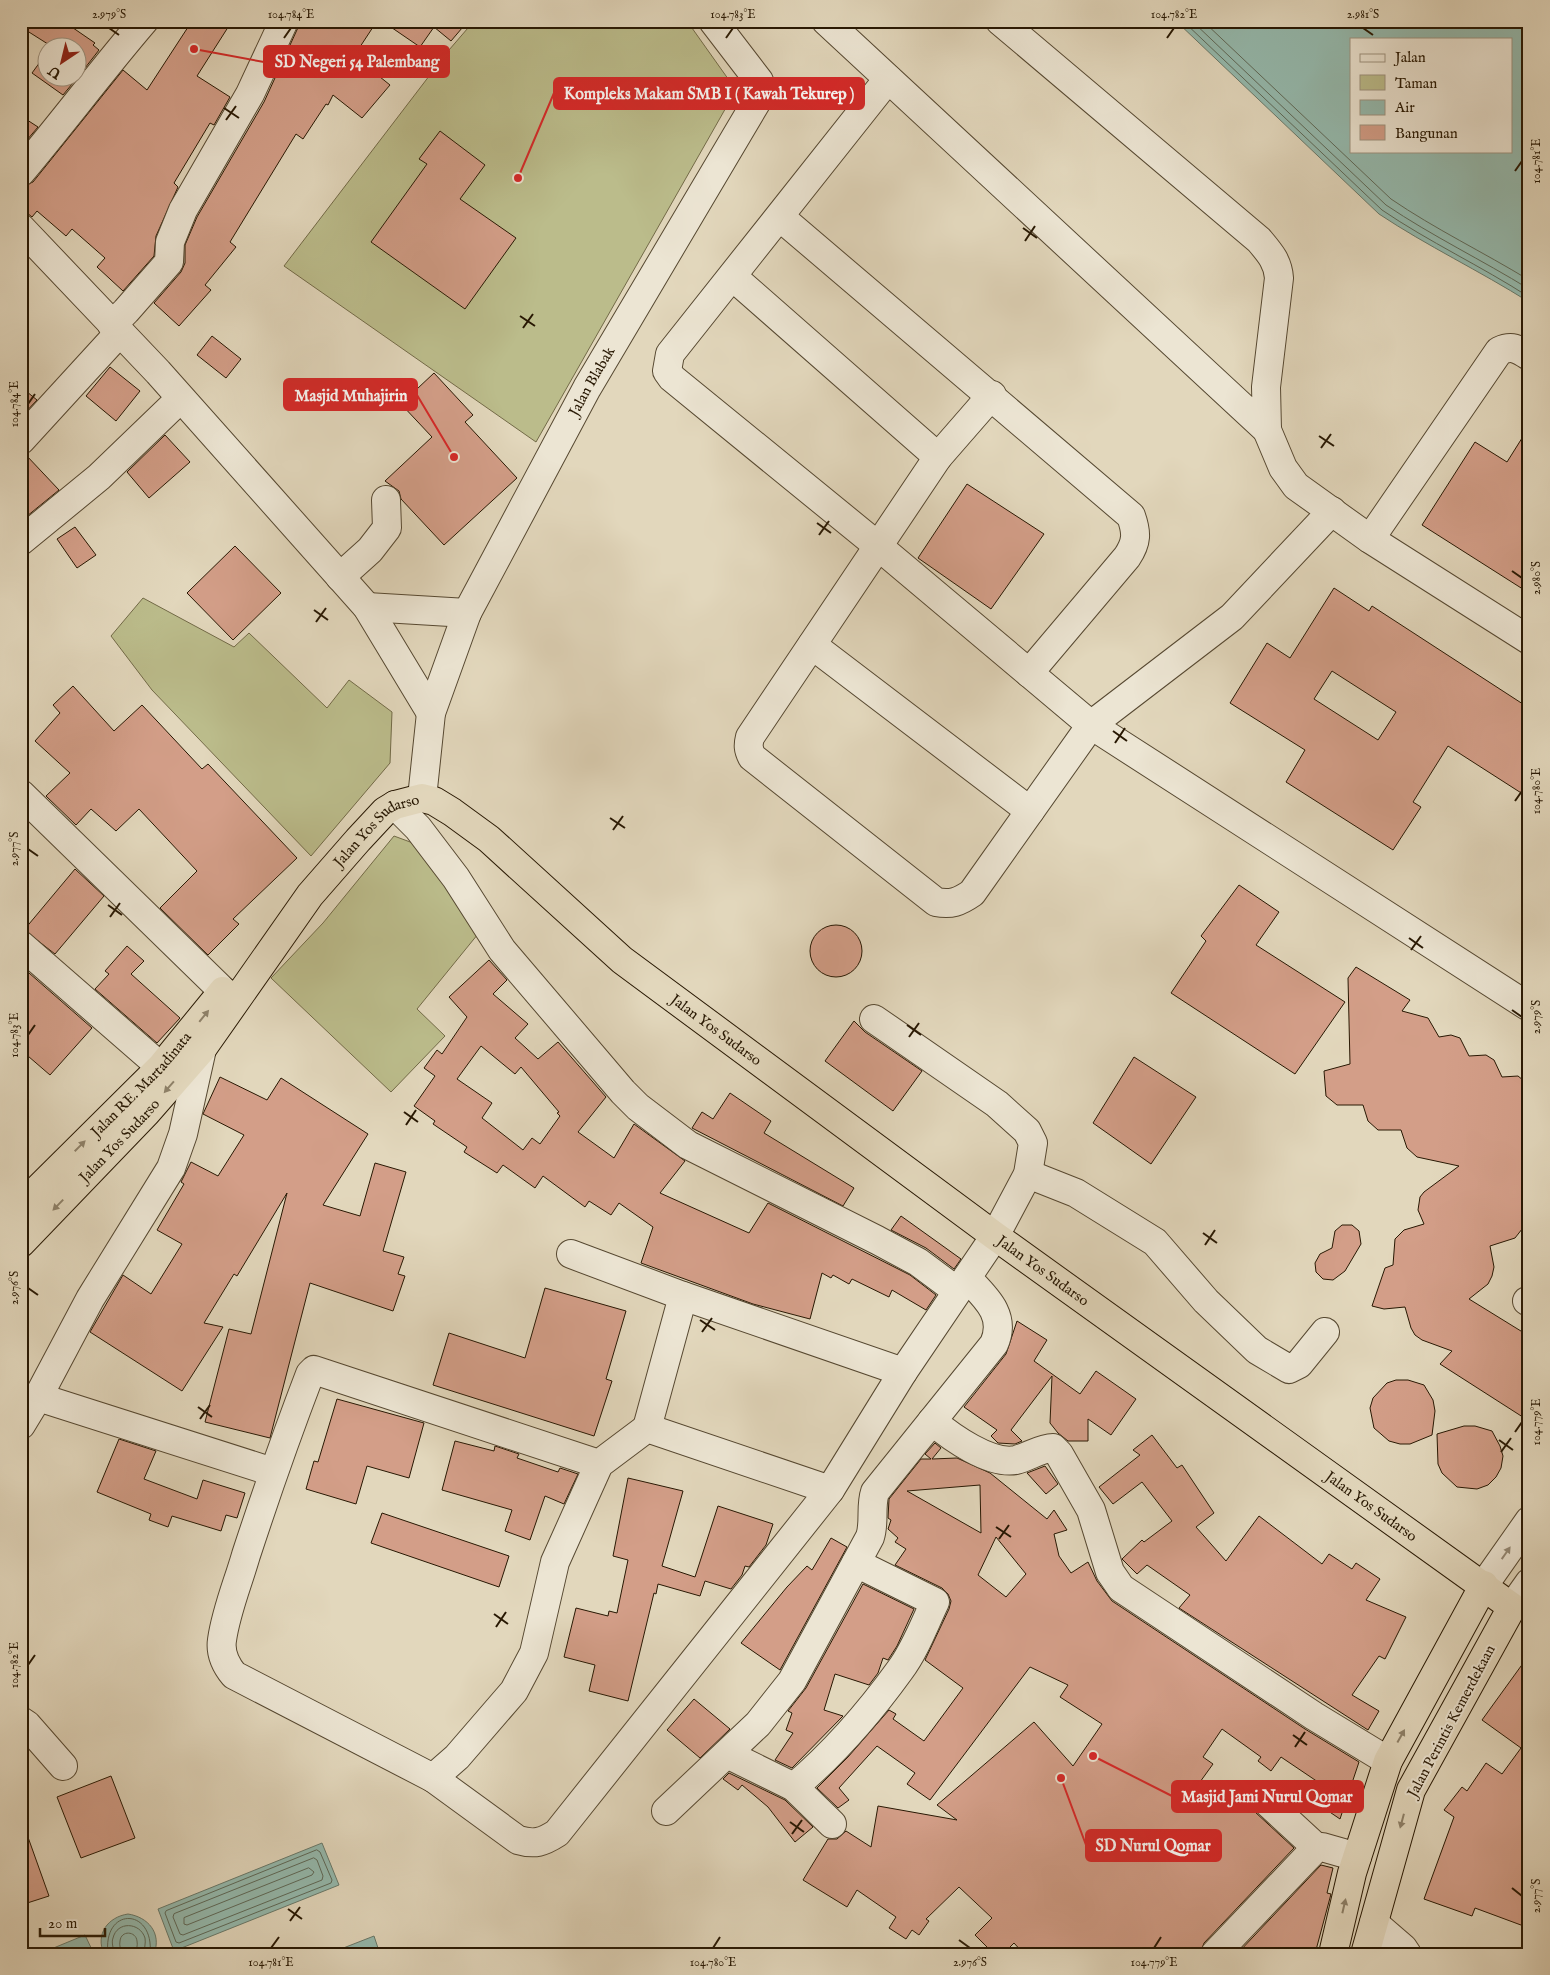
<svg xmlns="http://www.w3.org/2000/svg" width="1550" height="1975" viewBox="0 0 1550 1975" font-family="'IM FELL English',serif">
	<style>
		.green { fill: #bbbc8b; stroke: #726a47 }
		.water { fill: #95baae; stroke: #69796a; fill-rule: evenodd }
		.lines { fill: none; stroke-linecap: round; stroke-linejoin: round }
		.shore { stroke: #5e6958; stroke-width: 1 }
		.building { fill: #d39e88; stroke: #281803; fill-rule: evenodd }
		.minor-casing { stroke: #564831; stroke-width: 30 }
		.highway-casing { stroke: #281803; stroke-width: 30 }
		.minor { stroke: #ece5d3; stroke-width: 28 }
		.highway { stroke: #e2d7bc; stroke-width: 28 }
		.oneway { fill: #8e8169 }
		.oneway2 { fill: #948975 }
		.ticks { fill: none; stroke: #281803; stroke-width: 2 }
		.labels { text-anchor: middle; stroke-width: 4; stroke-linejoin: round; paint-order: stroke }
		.street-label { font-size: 15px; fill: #281803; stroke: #ece5d3 }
		.leader { fill: none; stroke: #d62828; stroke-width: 2 }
		.callout-dot { fill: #d62828; stroke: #ece5d3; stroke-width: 2 }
		.callout { fill: #d62828; stroke: #d62828; stroke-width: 2 }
		.callout-label { font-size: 16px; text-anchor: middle; font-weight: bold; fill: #fff }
		.neatline { fill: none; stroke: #281803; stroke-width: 2 }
		.ticks-label { font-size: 12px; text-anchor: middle; fill: #281803 }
	</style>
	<rect width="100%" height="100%" fill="#e2d7bc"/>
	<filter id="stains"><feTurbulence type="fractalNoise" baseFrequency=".004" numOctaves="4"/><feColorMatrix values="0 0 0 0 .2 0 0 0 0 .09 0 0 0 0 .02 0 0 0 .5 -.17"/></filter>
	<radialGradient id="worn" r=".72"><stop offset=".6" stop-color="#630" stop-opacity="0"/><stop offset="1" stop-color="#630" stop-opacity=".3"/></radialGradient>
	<path class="green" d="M474 21H687L736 90 536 442 284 266 449 50Z
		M143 598 234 647 249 633 327 708 349 680 392 712 390 763 311 856 152 690 111 636Z
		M394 836 421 846 478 934 417 1009 445 1036 391 1092 271 978 323 923Z"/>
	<path class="water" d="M1176 21H1529V302C1480 271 1427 246 1379 214ZM1351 39H1511V151H1351Z
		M322 1843 339 1885 174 1951 158 1909Z
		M128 1914C148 1917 162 1933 154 1954H104C95 1934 108 1917 128 1914Z
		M85 1935 94 1954H39Z
		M374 1936 380 1954H328Z"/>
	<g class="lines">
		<path class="shore" d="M1183 21 1382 210C1429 242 1481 266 1529 297
			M1192 21 1386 205C1432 236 1482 260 1529 289
			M1203 21 1391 199C1435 229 1483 252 1529 280
			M317 1850 320 1852 332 1880 331 1883 179 1943 176 1942 165 1913 166 1911Z
			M314 1858 317 1860 323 1876 322 1880 183 1935 180 1934 173 1917 174 1914Z
			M309 1868 314 1872 312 1875 187 1925 184 1924V1918Z
			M108 1954C102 1906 155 1907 150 1954
			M114 1954C114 1949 111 1943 113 1938 117 1921 140 1922 145 1938 146 1943 144 1949 144 1954
			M121 1954C121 1950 119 1945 120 1941 121 1930 136 1931 137 1941 138 1945 136 1950 136 1954"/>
	</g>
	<path class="building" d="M21 21H63L95 43 93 45 99 50 78 77V48H50L51 46 21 27Z
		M192 21H232L197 76 230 97 214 125 210 123 174 183 178 187 156 236 154 256 123 291 97 267 105 258 72 229 66 236 37 211 32 217 21 208V187L33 182 123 70 147 90Z
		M301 21H377L354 56 390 85 362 118 333 95 328 105 326 104 303 139 296 134 230 242 236 247 205 285 211 290 179 326 154 303 181 272 185 263V245L197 217 264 102Z
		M382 21H468L451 41 434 27 420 47Z
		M48 51V78H77L63 95 32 73Z
		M21 116 38 127 21 147Z
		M440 131 485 165 460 199 516 238 465 309 371 242 427 164 419 159Z
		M212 336 241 359 226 378 197 355Z
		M110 367 140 391 116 421 86 396Z
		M434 373 473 415 465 422 517 478 444 545 401 499 399 491 385 481 432 437 401 404Z
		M21 387 37 400 21 417Z
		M1529 427V593L1422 525 1475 442 1507 462Z
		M165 435 190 462 149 498 127 472Z
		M21 455H26L59 490 21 521Z
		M967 484 1044 534 991 609 918 558Z
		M75 527 96 555 77 568 57 539Z
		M235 546 281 593 233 640 187 593Z
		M1334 588 1369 611 1372 606 1529 708V798L1448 746 1413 802 1421 807 1393 850 1286 782 1305 750 1230 703 1267 643 1290 658ZM1332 671 1396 712 1378 740 1314 699Z
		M73 686 114 731 142 705 202 769 208 764 297 858 233 919 239 924 208 955 160 908 197 871 139 809 116 831 91 809 76 825 46 796 70 773 35 741 60 713 53 705Z
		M75 869 104 896 55 954 24 930Z
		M1239 885 1279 912 1256 945 1345 1002 1295 1074 1171 993 1206 941 1201 936Z
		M810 951a26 26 0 1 1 52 0a26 26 0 1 1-52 0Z
		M127 946 144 961 131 974 180 1018 157 1043 95 989 109 974 105 971Z
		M489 960 507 980 493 994 528 1024 515 1038 538 1059 558 1042 606 1097 578 1132 614 1158 634 1124 685 1161 660 1193 749 1233 768 1203 910 1275 936 1295 926 1310 892 1290 889 1297 852 1279 849 1284 833 1275 831 1278 822 1273 810 1319 753 1304 641 1263 653 1227 619 1203 611 1215 589 1201 585 1207 543 1176 535 1188 503 1165 497 1173 464 1152 467 1147 433 1124 435 1121 414 1106 435 1076 424 1068 437 1050 442 1054 467 1017 449 997ZM481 1046 515 1074 521 1067 559 1112 557 1113 560 1116 540 1144 532 1138 523 1150 482 1118 492 1103 457 1079Z
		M21 966 92 1028 50 1075 21 1050Z
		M1356 967 1410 1000 1402 1011 1428 1018 1439 1037 1451 1035 1460 1038 1469 1056 1486 1055 1494 1060 1502 1077 1518 1076 1529 1085V1190L1522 1188 1528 1215 1526 1224 1515 1238 1490 1246 1494 1267 1492 1276 1488 1284 1469 1299 1529 1336V1421L1440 1364 1452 1351 1422 1340 1415 1335 1411 1328 1405 1307 1384 1309 1372 1306 1385 1268 1393 1265 1395 1239 1404 1230 1424 1224 1418 1210 1420 1197 1424 1192 1459 1166 1417 1157 1407 1148 1401 1130H1378L1368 1121 1363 1105H1337L1326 1096 1324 1071 1350 1064 1348 978Z
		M854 1021 865 1032 922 1071 893 1111 825 1061Z
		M1134 1057 1196 1097 1151 1164 1093 1123Z
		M220 1077 267 1100 281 1078 368 1134 323 1205 360 1216 375 1163 406 1172 383 1251 404 1257 398 1274 405 1276 393 1311 310 1283 270 1438 205 1422 229 1329 251 1334 287 1193 237 1276 234 1274 204 1323 223 1327 182 1391 90 1332 123 1275 151 1294 182 1244 157 1230 184 1184 181 1182 191 1162 218 1176 244 1135 203 1114Z
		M730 1093 771 1121 764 1133 854 1188 843 1206 692 1128 702 1112 713 1119Z
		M901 1216 961 1259 954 1269 926 1248 891 1230Z
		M1342 1225H1352L1359 1231 1361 1244 1345 1271 1333 1280 1323 1279 1316 1272 1315 1263 1320 1254 1332 1248 1335 1231Z
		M545 1288 626 1311 606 1379 612 1381 594 1436 433 1385 449 1333 525 1358Z
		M1017 1321 1047 1340 1034 1361 1080 1394 1096 1371 1136 1399 1111 1435 1088 1419V1441H1068L1058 1433 1050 1423 1052 1376 1011 1430 1022 1441 1015 1444 998 1443 991 1436 997 1430 964 1407 1006 1354Z
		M1396 1380H1408L1424 1385 1433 1400 1435 1411 1432 1435 1410 1444H1400L1389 1441 1374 1428 1370 1408 1373 1398 1387 1383Z
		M337 1399 424 1423 409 1478 367 1466 356 1504 306 1489 314 1461 318 1462Z
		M1464 1426H1475L1492 1431 1500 1446 1503 1456 1501 1468 1496 1477 1488 1485 1477 1489 1457 1487 1442 1473 1438 1464 1437 1434Z
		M1152 1435 1177 1468 1182 1465 1214 1513 1196 1527 1226 1561 1259 1516 1322 1564 1329 1554 1352 1569 1356 1563 1380 1579 1366 1600 1406 1617 1385 1659 1379 1656 1352 1695 1379 1711 1368 1730 1179 1608 1190 1595 1147 1565 1137 1574 1122 1559 1142 1540 1144 1542 1172 1521 1142 1482 1113 1504 1099 1487 1140 1455 1133 1450Z
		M119 1439 156 1451 144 1479 197 1499 203 1480 245 1493 237 1518 226 1515 221 1531 172 1516 168 1527 149 1520 151 1514 97 1492Z
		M455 1441 494 1451 495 1446 519 1454 517 1458 558 1472 560 1468 578 1474 564 1504 545 1496 530 1540 505 1531 512 1510 442 1490Z
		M935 1443 941 1448 932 1459 957 1458 990 1473 1047 1519 1054 1510 1067 1530 1054 1534 1059 1556 1071 1573 1088 1562 1097 1581 1112 1601 1305 1729 1359 1762 1340 1819 1312 1800 1318 1782 1281 1757 1271 1771 1258 1761 1261 1757 1222 1729 1203 1757 1213 1764 1200 1782 1230 1801 1238 1787 1252 1795 1251 1805 1255 1812 1294 1848 1204 1943 1200 1954H1024L1014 1943 1003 1954H994L975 1935 992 1918 959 1887 926 1919 929 1921 919 1935 912 1930 906 1939 889 1928 896 1917 857 1890 847 1907 803 1880 828 1839H837L846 1831 871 1847 878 1806 957 1820 937 1805 1034 1722 1073 1766 1102 1724 1060 1697 1068 1685 1030 1667 930 1800 907 1784 915 1773 877 1746 839 1788 849 1800 838 1808 817 1788 848 1757 889 1710 896 1714 893 1719 924 1741 963 1688 925 1660 949 1609 951 1601 948 1594 942 1588 895 1565 906 1549 895 1542 898 1538 888 1529 891 1520 888 1518 889 1499 921 1459H931L925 1454ZM980 1485 981 1533 907 1491ZM996 1537 1026 1574 1006 1597 978 1575Z
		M1045 1466 1058 1484 1046 1494 1027 1473Z
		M628 1478 683 1491 662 1566 695 1577 718 1506 773 1524 766 1545 749 1567 745 1566 742 1575 731 1589 705 1581 700 1596 658 1584 656 1594 654 1593 628 1701 589 1691 595 1665 564 1657 576 1608 608 1616 609 1611 617 1613 628 1560 613 1556Z
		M382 1513 509 1556 499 1587 371 1543Z
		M831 1538 847 1547 780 1670 741 1643 787 1587 807 1566 812 1570Z
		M863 1584 914 1609 897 1646 888 1660 883 1658 878 1673 869 1685 835 1674 824 1710 843 1716 792 1768 775 1760 793 1733 786 1730 792 1713 788 1711 806 1688Z
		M1529 1655V1928L1475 1908 1472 1916 1424 1899 1454 1817 1444 1810 1462 1787 1467 1791 1486 1763 1502 1774 1521 1748 1482 1720Z
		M694 1699 730 1729 700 1758 667 1730Z
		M729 1773 785 1800 813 1827 795 1842 768 1807 742 1785 738 1790 723 1779Z
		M111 1776 135 1838 81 1858 57 1797Z
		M21 1826H24L49 1896 21 1905Z
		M1321 1865 1333 1868 1327 1893 1331 1894 1316 1950 1311 1948 1309 1954H1237Z"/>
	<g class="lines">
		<g class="minor-casing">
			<g id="minor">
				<path d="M826 21 1267 430 1266 387 1279 278C1278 262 1270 253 1259 240L1000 21"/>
				<path d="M888 79 670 354 667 371 672 378 878 546 1091 725 1529 1007"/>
				<path d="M21 172C63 122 102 70 144 21"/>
				<path d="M780 217 1131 516C1137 533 1137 542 1127 557L1029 673"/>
				<path d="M21 228 158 372 367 607 431 713"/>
				<path d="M733 277 938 457"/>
				<path d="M112 325 126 311 169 262 170 242 183 210 250 94 284 21"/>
				<path d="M992 395 938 457 750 737C748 745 748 749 752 757L936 902C951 905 959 902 972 893L1091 725 1232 617 1332 511"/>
				<path d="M1267 430 1283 468 1296 486 1370 539 1529 640"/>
				<path d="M21 440 119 333"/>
				<path d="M1370 539 1499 351C1512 345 1518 349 1529 356"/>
				<path d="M21 541 99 477 180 399"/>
				<path d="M340 577 370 550 387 528 386 500"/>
				<path d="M367 607 467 613"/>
				<path d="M812 645 1030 811"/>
				<path d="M21 794 223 991"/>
				<path id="s1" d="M422 798 431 713 467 613 587 388 760 96 761 86 759 81 713 21"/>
				<path d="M395 805 418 828 456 878 502 950 623 1092 638 1107 688 1145 877 1240 918 1262 957 1291"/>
				<path d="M21 945 161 1067"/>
				<path d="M1028 1174 1076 1193 1155 1242 1206 1301 1257 1350 1289 1369 1299 1364 1325 1332"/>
				<path d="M571 1254 683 1296"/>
				<path d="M1527 1301 1529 1302"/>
				<path d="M38 1397 90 1299 171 1168 183 1134 202 1049"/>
				<path d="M932 1421C951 1437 990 1465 1016 1460 1028 1457 1041 1448 1053 1448L1059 1454 1091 1510 1110 1572 1121 1588 1314 1716 1388 1761"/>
				<path d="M21 1425 38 1397 273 1472"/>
				<path d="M647 1428 683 1296 903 1372"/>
				<path d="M599 1464 555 1562 534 1653 514 1691 457 1757 433 1778 234 1675C225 1664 220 1653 222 1640 226 1611 238 1583 246 1555 266 1494 287 1434 310 1374L314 1370 599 1464 647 1428 830 1490 903 1372 995 1236 1028 1174 1033 1143 1027 1131 997 1104 874 1019"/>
				<path d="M1484 1585 1529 1521"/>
				<path d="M1512 1607 1529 1583"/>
				<path d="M21 1721 27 1725 63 1766"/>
				<path d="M727 1754 794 1787 832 1824"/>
				<path d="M433 1778 518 1840C535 1845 543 1842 557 1833L830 1490"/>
				<path d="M794 1787C834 1753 869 1713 900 1670 915 1650 924 1625 935 1602L856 1563"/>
				<path d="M1266 1801 1317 1848"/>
				<path d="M666 1811 758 1724 792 1681 870 1537C875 1522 870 1507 875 1492L994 1344C1007 1315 985 1297 967 1278"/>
				<path d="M1374 1923 1403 1948 1407 1954"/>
				<path d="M1215 1954 1314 1850 1322 1847 1357 1857"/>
			</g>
		</g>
		<g class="highway-casing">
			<g id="highway">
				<path id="s2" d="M21 1206 161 1067 223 991"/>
				<path id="s3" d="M21 1243 146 1113 202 1049 310 895 358 840 385 811 395 805 422 798 434 801 452 812 489 839 622 960 995 1236 1512 1607 1411 1790 1365 1954"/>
				<path d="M1333 1954 1352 1873 1388 1761 1484 1585"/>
			</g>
		</g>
		<use href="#minor" class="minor"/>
		<use href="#highway" class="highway"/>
	</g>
	<defs><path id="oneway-solid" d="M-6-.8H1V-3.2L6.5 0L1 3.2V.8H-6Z" transform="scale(1.25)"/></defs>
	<g class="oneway">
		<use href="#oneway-solid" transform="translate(204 1016) rotate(-51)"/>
		<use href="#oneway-solid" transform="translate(169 1087) rotate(131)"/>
		<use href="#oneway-solid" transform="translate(80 1146) rotate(-45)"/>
		<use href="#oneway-solid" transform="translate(58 1205) rotate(134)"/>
		<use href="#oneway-solid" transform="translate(1401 1736) rotate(-61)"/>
		<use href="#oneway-solid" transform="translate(1402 1821) rotate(105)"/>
		<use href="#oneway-solid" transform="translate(1344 1906) rotate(-77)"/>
	</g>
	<use class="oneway2" href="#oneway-solid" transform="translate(1506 1553) rotate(-55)"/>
	<path class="ticks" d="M109 28 119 35M1363 28 1373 35M284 38 291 28M726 38 733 28M1167 38 1174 28M224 108 239 118M226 120 236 106M1515 171 1522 161M1023 228 1037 238M1025 241 1035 226M520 316 535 326M523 328 533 314M28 404 35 394M1319 436 1334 446M1321 448 1331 434M817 523 831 533M819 535 829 521M1512 571 1522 578M314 610 328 620M316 622 326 608M1113 731 1127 741M1115 743 1125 728M1515 801 1522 791M610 818 625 828M613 830 623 816M28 849 38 856M108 905 122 915M110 917 120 903M1409 938 1423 948M1411 950 1421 936M1512 1010 1522 1017M907 1025 921 1035M28 1035 35 1025M909 1037 919 1023M404 1112 418 1122M406 1125 416 1110M1203 1233 1217 1243M1205 1245 1215 1230M28 1288 38 1295M700 1320 715 1330M702 1332 712 1318M198 1407 212 1417M200 1419 210 1405M1515 1432 1522 1422M1499 1440 1513 1450M1501 1452 1511 1438M996 1527 1011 1537M999 1539 1009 1525M494 1614 508 1624M496 1627 506 1612M28 1665 35 1655M1293 1735 1307 1745M1295 1747 1305 1732M790 1822 804 1832M792 1834 802 1820M1512 1888 1522 1896M288 1909 302 1919M290 1921 300 1907M959 1940 970 1948M271 1948 279 1937M713 1948 720 1937M1154 1948 1161 1937"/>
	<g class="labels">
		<g class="street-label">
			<text dy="5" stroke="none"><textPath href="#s1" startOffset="455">Jalan Blabak</textPath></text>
			<text dy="5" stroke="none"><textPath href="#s3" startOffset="548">Jalan Yos Sudarso</textPath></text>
			<text dy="5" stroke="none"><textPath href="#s3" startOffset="982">Jalan Yos Sudarso</textPath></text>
			<text dy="5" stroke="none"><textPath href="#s2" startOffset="171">Jalan RE. Martadinata</textPath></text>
			<text dy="5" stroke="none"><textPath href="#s3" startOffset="142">Jalan Yos Sudarso</textPath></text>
			<text dy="5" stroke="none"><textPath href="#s3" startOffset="1388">Jalan Yos Sudarso</textPath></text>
			<text dy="5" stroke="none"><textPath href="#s3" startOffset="1792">Jalan Yos Sudarso</textPath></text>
			<text transform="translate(1451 1721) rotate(-62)" y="5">Jalan Perintis Kemerdekaan</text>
		</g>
	</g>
	<path class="leader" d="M194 49L264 62M518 178L554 93M454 457L417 395M1093 1756L1172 1796M1061 1778L1086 1845"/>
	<g class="callout-dot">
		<circle cx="194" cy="49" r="5"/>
		<circle cx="518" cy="178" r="5"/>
		<circle cx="454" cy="457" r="5"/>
		<circle cx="1093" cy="1756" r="5"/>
		<circle cx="1061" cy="1778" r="5"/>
	</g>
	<g class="callout">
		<rect x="264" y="46" width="185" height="31" rx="5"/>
		<rect x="554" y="78" width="310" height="31" rx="5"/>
		<rect x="284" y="379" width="133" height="31" rx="5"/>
		<rect x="1172" y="1781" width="191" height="31" rx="5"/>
		<rect x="1086" y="1830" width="135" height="31" rx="5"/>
	</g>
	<g class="callout-label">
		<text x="357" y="67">SD Negeri 54 Palembang</text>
		<text x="709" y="99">Kompleks Makam SMB I ( Kawah Tekurep )</text>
		<text x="351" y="401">Masjid Muhajirin</text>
		<text x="1267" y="1802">Masjid Jami Nurul Qomar</text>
		<text x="1153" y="1851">SD Nurul Qomar</text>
	</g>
	<rect width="1550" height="1975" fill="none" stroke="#e2d7bc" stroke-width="55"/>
	<rect x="1350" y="38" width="162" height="115" fill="#ece5d3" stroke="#9e9380"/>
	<rect x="1360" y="54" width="25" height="8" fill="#ece5d3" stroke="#9e9380"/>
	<text x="1395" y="62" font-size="15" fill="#281803">Jalan</text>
	<rect x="1360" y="75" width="25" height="15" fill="#bbbc8b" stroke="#9e9380"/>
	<text x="1395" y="88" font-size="15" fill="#281803">Taman</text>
	<rect x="1360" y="100" width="25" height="15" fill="#95baae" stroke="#9e9380"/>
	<text x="1395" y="112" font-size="15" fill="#281803">Air</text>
	<rect x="1360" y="125" width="25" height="15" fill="#d39e88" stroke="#9e9380"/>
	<text x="1395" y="138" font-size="15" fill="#281803">Bangunan</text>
	<g transform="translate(62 62) rotate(215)"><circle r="24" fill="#ece5d3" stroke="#9e9380"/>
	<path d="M0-4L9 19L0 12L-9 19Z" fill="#8f2418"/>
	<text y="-8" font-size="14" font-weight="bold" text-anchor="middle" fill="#281803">U</text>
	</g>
	<path d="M40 1928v8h65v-8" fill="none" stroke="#281803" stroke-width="2.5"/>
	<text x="48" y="1928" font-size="15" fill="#281803" stroke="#ece5d3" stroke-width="4" paint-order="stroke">20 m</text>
	<rect x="28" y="28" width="1494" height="1920" class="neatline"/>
	<g class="ticks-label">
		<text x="109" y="18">2.979°S</text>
		<text x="291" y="18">104.784°E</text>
		<text x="733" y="18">104.783°E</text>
		<text x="1174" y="18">104.782°E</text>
		<text x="1363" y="18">2.981°S</text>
		<text transform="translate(1536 161) rotate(-90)" y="4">104.781°E</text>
		<text transform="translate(14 404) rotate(-90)" y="4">104.784°E</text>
		<text transform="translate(1536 578) rotate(-90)" y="4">2.980°S</text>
		<text transform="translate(1536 791) rotate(-90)" y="4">104.780°E</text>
		<text transform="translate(14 849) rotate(-90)" y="4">2.977°S</text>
		<text transform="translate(1536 1017) rotate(-90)" y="4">2.979°S</text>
		<text transform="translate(14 1035) rotate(-90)" y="4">104.783°E</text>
		<text transform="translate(14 1288) rotate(-90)" y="4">2.976°S</text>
		<text transform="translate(1536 1422) rotate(-90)" y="4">104.779°E</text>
		<text transform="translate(14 1665) rotate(-90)" y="4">104.782°E</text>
		<text transform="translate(1536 1896) rotate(-90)" y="4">2.977°S</text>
		<text x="271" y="1966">104.781°E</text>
		<text x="713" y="1966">104.780°E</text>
		<text x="970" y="1966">2.976°S</text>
		<text x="1154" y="1966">104.779°E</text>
	</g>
	<rect width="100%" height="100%" filter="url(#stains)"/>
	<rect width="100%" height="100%" fill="url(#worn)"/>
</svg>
